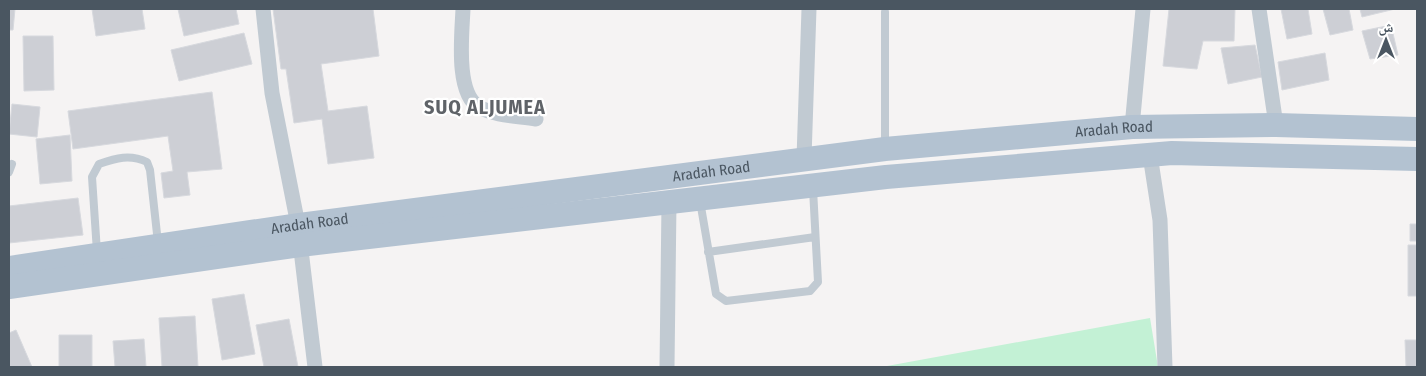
<svg xmlns="http://www.w3.org/2000/svg" width="1426" height="376" viewBox="0 0 1426 376" font-family="'Fira Sans Condensed','Noto Naskh Arabic',sans-serif">
	<style>
		.green { fill: #c3f1d5 }
		.building { fill: #cdcfd5; stroke: #d7d9de }
		.lines { fill: none; stroke-linecap: round; stroke-linejoin: round }
		.lane { stroke: #c1cad2; stroke-width: 8 }
		.street { stroke: #c1cad2; stroke-width: 15 }
		.primary { stroke: #b3c2d1; stroke-width: 24 }
		.labels { text-anchor: middle; stroke-width: 4.5; stroke-linejoin: round; paint-order: stroke }
		.street-label { font-size: 15px; fill: #4a5661; stroke: #fff }
		.district-label { font-size: 20px; font-weight: bold; letter-spacing: 1px; fill: #5f6368; stroke: #fff }
	</style>
	<rect width="100%" height="100%" fill="#f5f3f3"/>
	<path class="green" d="M1150 318 1158 367H877L887 366Z"/>
	<path class="building" d="M9 9H15L13 30H9Z
		M92 9H142L145 29 96 36Z
		M178 9H236L239 24 184 36Z
		M273 9H373L379 56 321 64 328 111 367 106 374 158 328 164 322 119 294 123 286 69H281Z
		M1169 9H1235L1234 41H1203L1197 69 1163 66Z
		M1281 9H1308L1312 34 1287 39Z
		M1323 9H1349L1353 30 1330 35Z
		M1360 9H1395L1362 17Z
		M1391 25 1398 55 1370 59 1362 31Z
		M244 33 252 64 179 81 171 50Z
		M23 36H53L54 90 24 91Z
		M1255 45 1262 77 1228 84 1221 48Z
		M1325 53 1329 80 1282 90 1278 62Z
		M212 92 222 169 187 172 190 195 164 198 161 173 173 171 168 136 73 149 68 111Z
		M12 104 40 107 37 137 9 134Z
		M70 135 72 181 40 184 36 139Z
		M78 198 83 235 9 243V206Z
		M1410 224H1417V241H1410Z
		M1408 245H1417V296H1408Z
		M244 294 255 354 222 360 212 299Z
		M195 316 198 367H162L159 318Z
		M289 319 298 367H264L256 325Z
		M16 330 32 367H9V333Z
		M59 335H92V367H59Z
		M144 339 146 367H115L113 341Z
		M1405 340H1417V367H1406Z"/>
	<g class="lines">
		<path class="lane" d="M885 12V147
			M9 172 12 164
			M700 201 716 294 726 301 810 291 818 282 813 189
			M97 252 92 177 99 164C116 158 130 154 147 162L150 170 158 243
			M708 252 815 237"/>
		<path class="street" d="M263 9 272 93 298 225 315 367
			M463 9C462 33 455 94 479 107 495 116 518 116 536 119
			M1259 9 1276 125
			M1132 127 1143 9
			M1150 155 1160 220 1165 367
			M804 158 809 9
			M667 367 669 203"/>
		<g class="primary">
			<path id="s1" d="M9 268 298 225 885 149 1132 127 1276 125 1417 129"/>
			<path d="M9 287 300 245 886 177 1172 153 1417 159"/>
		</g>
	</g>
	<g class="labels">
		<g class="street-label">
			<text dy="5" stroke="none"><textPath href="#s1" startOffset="1114">Aradah Road</textPath></text>
			<text dy="5" stroke="none"><textPath href="#s1" startOffset="709">Aradah Road</textPath></text>
			<text dy="5" stroke="none"><textPath href="#s1" startOffset="304">Aradah Road</textPath></text>
		</g>
		<g class="district-label">
			<text x="485" y="114">SUQ ALJUMEA</text>
		</g>
	</g>
	<rect width="1426" height="376" fill="none" stroke="#4a5661" stroke-width="20"/>
	<g transform="translate(1386 40)" stroke="#ffffff" stroke-width="4" paint-order="stroke">
	<path d="M0-4L9 19L0 12L-9 19Z" fill="#4a5661"/>
	<text y="-8" font-size="14" font-weight="bold" text-anchor="middle" fill="#4a5661">ش</text>
	</g>
</svg>
